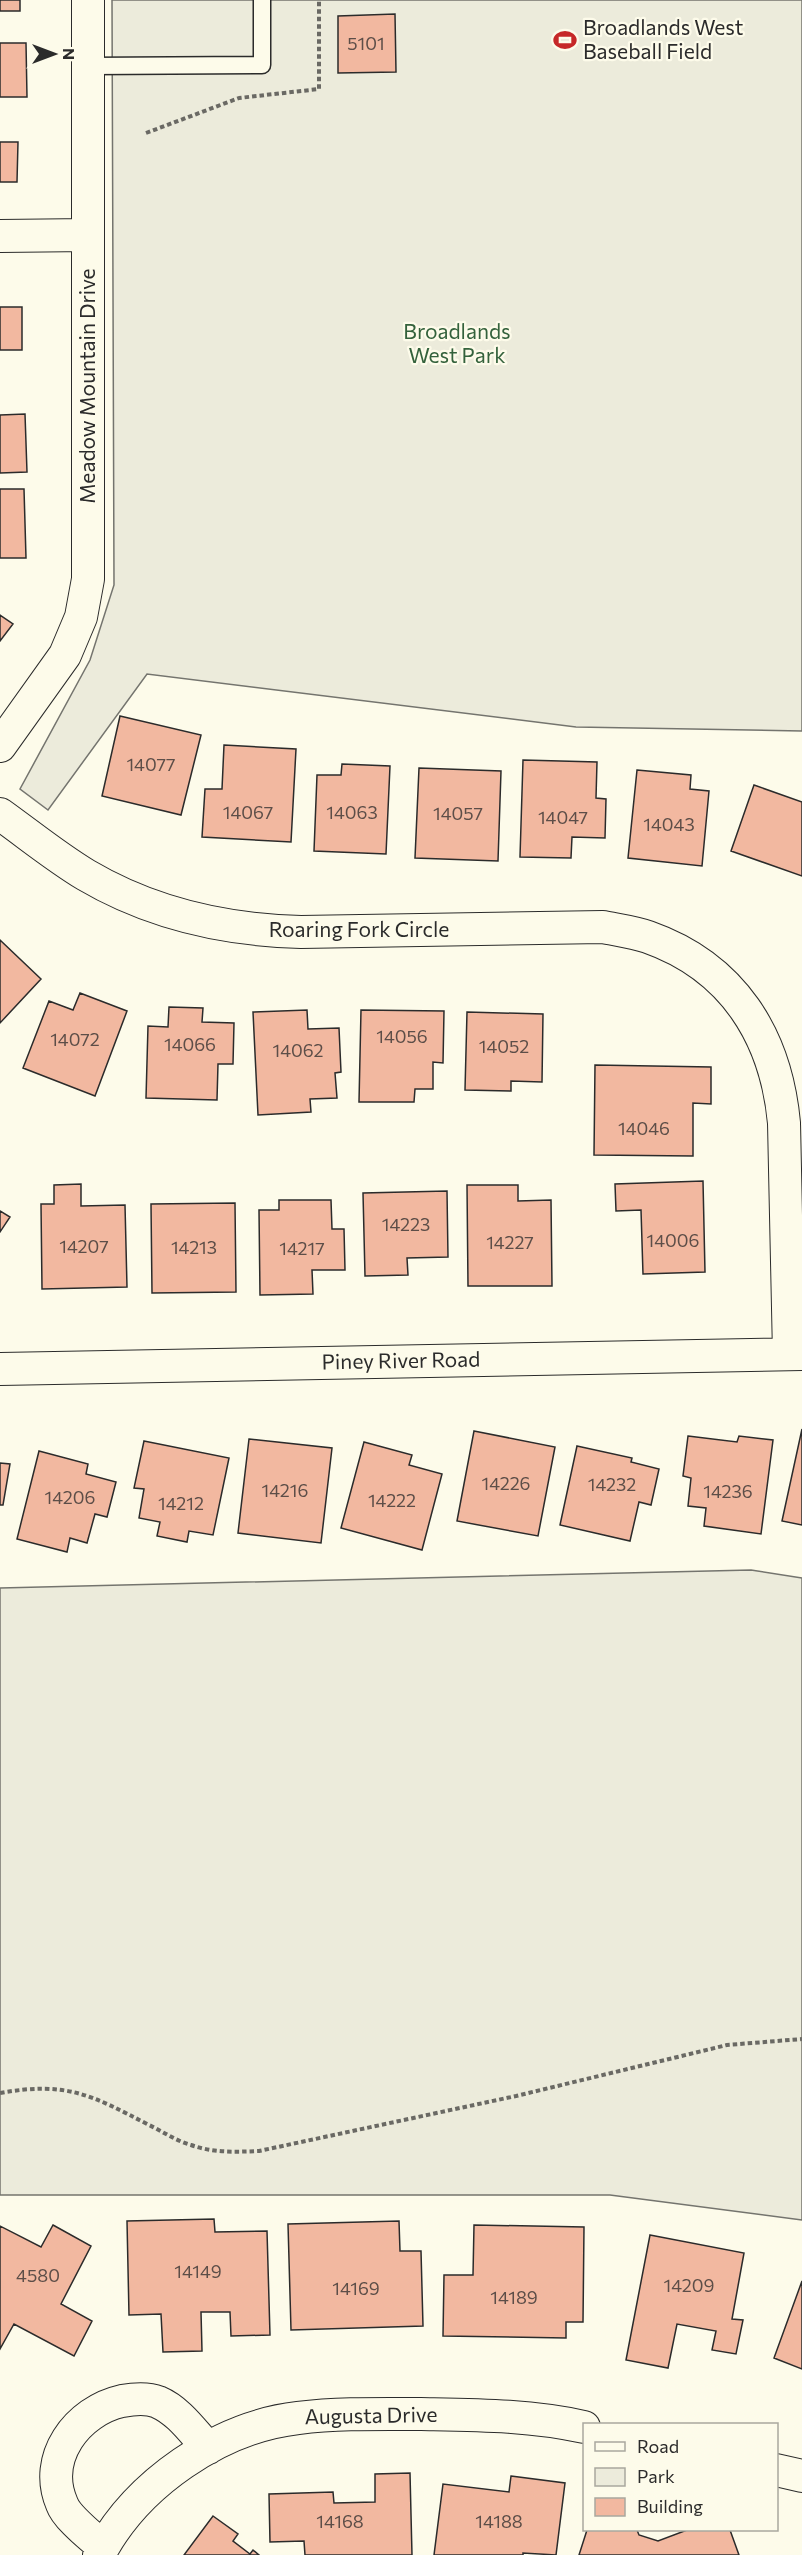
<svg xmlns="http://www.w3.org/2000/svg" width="802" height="2555" viewBox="0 0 802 2555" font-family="Commissioner,sans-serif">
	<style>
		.green { fill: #ecebdb; stroke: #74746e; stroke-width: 1.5 }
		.building { fill: #f2b8a0; stroke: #2b2b2b; stroke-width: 1.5 }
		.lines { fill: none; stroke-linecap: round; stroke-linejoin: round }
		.service-casing { stroke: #2b2b2b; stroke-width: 19 }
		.minor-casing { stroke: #2b2b2b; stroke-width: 34 }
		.path { stroke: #6a6964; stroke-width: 4; stroke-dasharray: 4.5 3; stroke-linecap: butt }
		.service { stroke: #fdfbea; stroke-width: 16 }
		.minor { stroke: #fdfbea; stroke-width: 32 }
		.labels { text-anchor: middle; stroke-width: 4.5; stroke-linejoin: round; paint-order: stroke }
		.number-label { font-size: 18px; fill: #5d4e48 }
		.poi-label { font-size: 21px; fill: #2b2b2b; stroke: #fdfbea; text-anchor: start }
		.park-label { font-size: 21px; fill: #34623c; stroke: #fdfbea }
		.street-label { font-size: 21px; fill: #2b2b2b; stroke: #fdfbea }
	</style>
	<rect width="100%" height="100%" fill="#fdfbea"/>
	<path class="green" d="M112 0H802V731L576 727 147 674 48 810 20 789 90 660 114 585Z
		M751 1570 802 1578V2220L610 2195H0V1588Z"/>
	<path class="building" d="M0 0H20V11H0Z
		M395 14 396 72 338 73V16Z
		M0 43H26L27 97H0Z
		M0 142H18L17 182H0Z
		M0 307H22V350H0Z
		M25 414 27 472 0 473V415Z
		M0 489H24L26 558H0Z
		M0 615 13 624 0 641Z
		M120 716 201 735 181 815 102 796Z
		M224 745 296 749 291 842 202 837 205 789H222Z
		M523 760 597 762 596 798 606 799 605 838 572 837 571 858 520 857Z
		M342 764 390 766 386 854 314 851 317 775H341Z
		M419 768 501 771 498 861 415 858Z
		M637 770 691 775 690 789 709 791 702 866 628 858Z
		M754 785 802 802V876L731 851Z
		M0 940 41 979 0 1023Z
		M80 993 127 1011 95 1096 23 1068 49 1001 73 1010Z
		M169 1007 203 1008 202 1022 234 1023 233 1064H218L217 1100 146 1098 148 1026 168 1027Z
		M307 1010 308 1029 339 1028 341 1072 335 1073 337 1098 310 1099 311 1112 258 1115 253 1012Z
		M361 1010 444 1011 443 1063 433 1062V1089H415L414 1102H359Z
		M467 1012 543 1014 542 1082 511 1081V1091L465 1090Z
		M595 1065 711 1067V1104L693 1103V1156L594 1155Z
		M703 1181 705 1272 643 1274 641 1210 616 1211 615 1184Z
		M81 1184V1206L125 1205 127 1287 42 1289 41 1204H54V1185Z
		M467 1185H518V1201L551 1200 552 1286H468Z
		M447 1191 448 1257 407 1258 408 1275 365 1276 363 1193Z
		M279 1200H331L332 1229H344L345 1270H312L313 1294 260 1295 259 1210H279Z
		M235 1203 236 1292 152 1293 151 1204Z
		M0 1211 10 1217 0 1232Z
		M802 1429V1525L782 1521Z
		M474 1431 555 1447 538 1536 457 1521Z
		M688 1436 737 1442 739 1436 773 1440 761 1534 704 1526 706 1508 688 1506 691 1478 683 1476Z
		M249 1439 332 1448 321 1543 238 1533Z
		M144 1441 229 1458 213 1535 189 1531 187 1542 157 1536 160 1522 139 1518 144 1489 134 1488Z
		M364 1442 412 1455 409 1465 442 1474 422 1550 341 1528Z
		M577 1446 632 1458 631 1462 659 1469 651 1505 639 1502 630 1541 560 1525Z
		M39 1451 88 1464 86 1474 116 1482 107 1517 95 1514 87 1543 70 1538 67 1552 17 1539Z
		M0 1463 10 1464 3 1505H0Z
		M214 2219 215 2232 267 2231 270 2335 231 2336 230 2312H201L202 2351 163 2352 161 2314 129 2315 127 2221Z
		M399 2221 400 2251H421L423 2326 291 2330 288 2224Z
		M53 2225 91 2246 61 2304 92 2321 74 2356 14 2324 0 2349V2226L41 2247Z
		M474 2225 584 2227 583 2322H566V2338L443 2336 444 2275H473Z
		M650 2235 744 2253 732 2319 743 2320 736 2354 712 2350 716 2331 677 2324 668 2368 626 2360Z
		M802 2281V2369L774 2358Z
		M410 2473 412 2555H305L304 2541 270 2542 269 2494 333 2492 334 2503 375 2502V2474Z
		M511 2476 565 2483 556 2555 523 2553V2555H434L443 2484 509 2492Z
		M213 2516 238 2534 233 2541 250 2554 253 2550 259 2555H184Z
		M587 2530H637L639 2535 658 2541 687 2530H730L739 2555H579Z"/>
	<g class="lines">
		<g class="service-casing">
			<path id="service" d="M88 66 262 65V0"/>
		</g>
		<g class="minor-casing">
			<path id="minor" d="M0 236 88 235
				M0 746 65 655 81 617 88 579V0
				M0 814C28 834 56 857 86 875 152 914 226 930 301 932L603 927C618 930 634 932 648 937 733 967 776 1036 784 1123L789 1354
				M0 1369 802 1354
				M776 2470 802 2476
				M103 2547C92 2537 67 2518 62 2504 42 2458 77 2411 122 2401 133 2399 148 2398 158 2402 179 2411 193 2432 208 2448
				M99 2555C136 2484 219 2427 298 2418 339 2413 380 2414 421 2414 476 2415 530 2415 584 2427"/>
		</g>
		<path class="path" d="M146 133 239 98 319 89V0
			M0 2093C67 2081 91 2095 149 2125 162 2131 176 2141 191 2145 214 2153 235 2152 259 2151L516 2096 727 2045 802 2039"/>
		<use href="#service" class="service"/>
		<use href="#minor" class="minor"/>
	</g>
	<defs>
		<g id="stadium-bare" transform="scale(1.8)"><path d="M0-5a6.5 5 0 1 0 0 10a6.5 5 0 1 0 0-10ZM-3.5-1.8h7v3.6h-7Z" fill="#c62828" stroke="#fdfbea" stroke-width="2.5" paint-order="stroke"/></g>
	</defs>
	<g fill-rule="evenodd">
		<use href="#stadium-bare" x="565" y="40"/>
	</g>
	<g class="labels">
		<g class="number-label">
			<text x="366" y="50">5101</text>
			<text x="151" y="771">14077</text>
			<text x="248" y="819">14067</text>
			<text x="352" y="819">14063</text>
			<text x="458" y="820">14057</text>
			<text x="563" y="824">14047</text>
			<text x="669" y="831">14043</text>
			<text x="402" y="1043">14056</text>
			<text x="75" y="1046">14072</text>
			<text x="190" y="1051">14066</text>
			<text x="504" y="1053">14052</text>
			<text x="298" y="1057">14062</text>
			<text x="644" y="1135">14046</text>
			<text x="406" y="1231">14223</text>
			<text x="673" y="1247">14006</text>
			<text x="510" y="1249">14227</text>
			<text x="84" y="1253">14207</text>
			<text x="194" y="1254">14213</text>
			<text x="302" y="1255">14217</text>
			<text x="506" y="1490">14226</text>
			<text x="612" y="1491">14232</text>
			<text x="285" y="1497">14216</text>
			<text x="728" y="1498">14236</text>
			<text x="70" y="1504">14206</text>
			<text x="392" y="1507">14222</text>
			<text x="181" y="1510">14212</text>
			<text x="198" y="2278">14149</text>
			<text x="38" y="2282">4580</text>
			<text x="689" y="2292">14209</text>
			<text x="356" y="2295">14169</text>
			<text x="514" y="2304">14189</text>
			<text x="340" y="2528">14168</text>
			<text x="499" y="2528">14188</text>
		</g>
		<g class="poi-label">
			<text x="583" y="35">Broadlands West<tspan x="583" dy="24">Baseball Field</tspan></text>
		</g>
		<g class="park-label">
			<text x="457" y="339">Broadlands<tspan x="457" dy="24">West Park</tspan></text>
		</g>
		<g class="street-label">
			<text transform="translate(88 386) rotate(-90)" y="7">Meadow Mountain Drive</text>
			<text x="359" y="937">Roaring Fork Circle</text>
			<text transform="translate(401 1361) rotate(-1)" y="7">Piney River Road</text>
			<text transform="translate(371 2416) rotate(-1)" y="7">Augusta Drive</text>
		</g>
	</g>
	<rect x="583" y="2423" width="195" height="108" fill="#fdfbea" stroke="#a9a89e" stroke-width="1.5"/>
	<rect x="595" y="2442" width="30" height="9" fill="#fdfbea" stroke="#a9a89e" stroke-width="1.5"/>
	<text x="637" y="2453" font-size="18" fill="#2b2b2b">Road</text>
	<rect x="595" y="2468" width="30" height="18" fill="#ecebdb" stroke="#a9a89e" stroke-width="1.5"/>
	<text x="637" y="2483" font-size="18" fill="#2b2b2b">Park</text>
	<rect x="595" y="2498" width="30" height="18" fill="#f2b8a0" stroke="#a9a89e" stroke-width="1.5"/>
	<text x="637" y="2513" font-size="18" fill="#2b2b2b">Building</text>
	<g transform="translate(54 54) rotate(90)" stroke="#fdfbea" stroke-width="4.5" paint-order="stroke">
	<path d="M0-4.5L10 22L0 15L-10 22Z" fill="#2b2b2b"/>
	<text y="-9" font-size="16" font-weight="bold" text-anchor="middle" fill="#2b2b2b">N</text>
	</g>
</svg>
